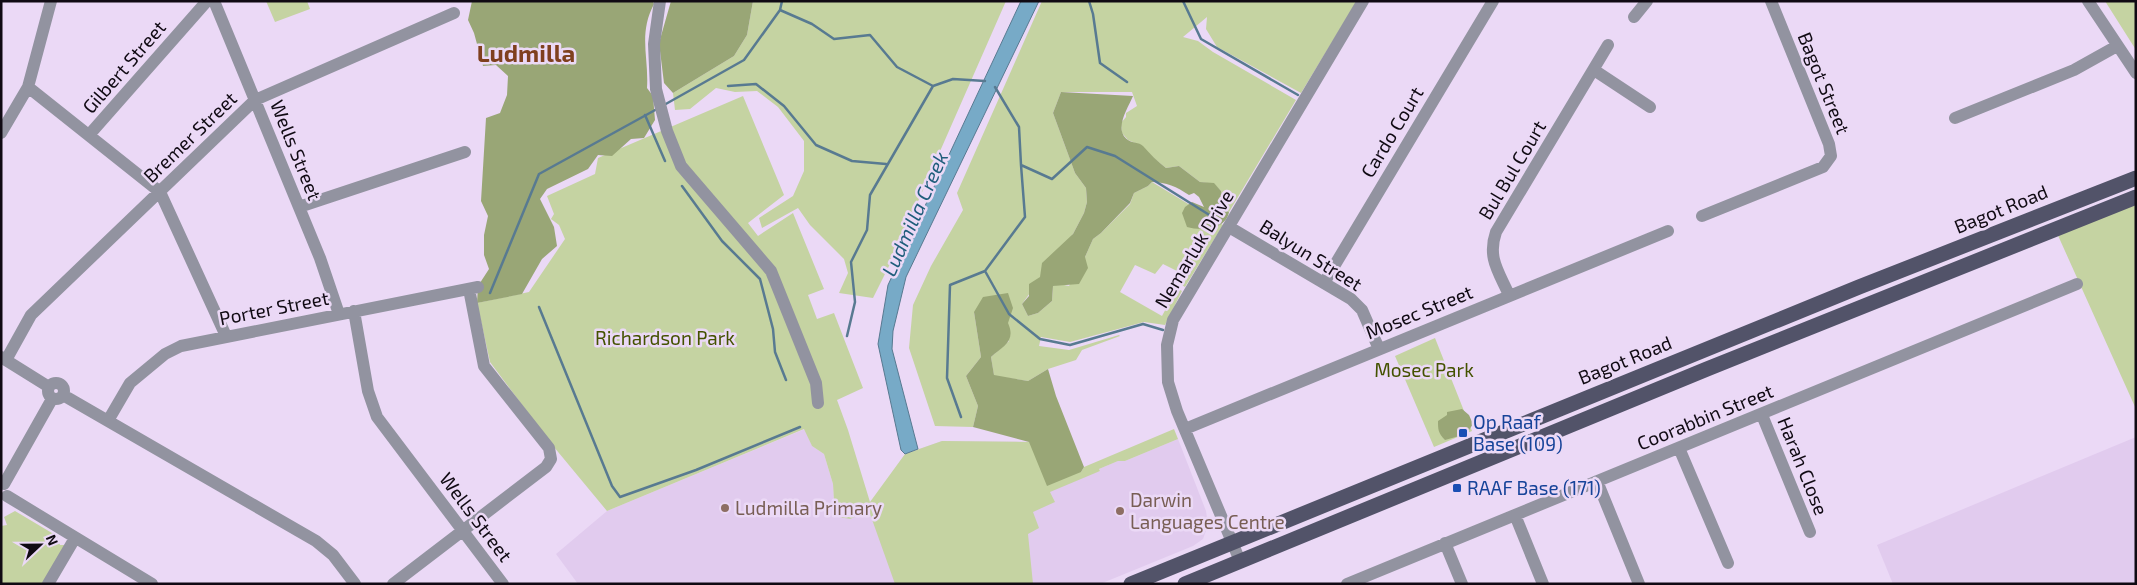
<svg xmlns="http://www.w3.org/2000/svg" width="2137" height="585" viewBox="0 0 2137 585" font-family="'Exo 2',sans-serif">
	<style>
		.built { fill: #e1cbee }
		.green { fill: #c5d3a2 }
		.forest { fill: #99a676 }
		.water { fill: #77aac7; stroke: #587a91 }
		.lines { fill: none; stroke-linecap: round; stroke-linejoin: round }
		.stream { stroke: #587a91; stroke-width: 2.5 }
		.minor { stroke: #9293a0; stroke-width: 12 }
		.major { stroke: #525369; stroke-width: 15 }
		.transit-dot { fill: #1a4fb4; stroke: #ebd9f6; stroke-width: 2 }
		.education-dot { fill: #8d6e63; stroke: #ebd9f6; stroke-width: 2 }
		.labels { text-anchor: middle; stroke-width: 5; stroke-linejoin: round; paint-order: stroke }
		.street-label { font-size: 19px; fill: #100a13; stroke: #ebd9f6 }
		.park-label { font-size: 19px; fill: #445200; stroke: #ebd9f6 }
		.transit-label { font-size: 19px; fill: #164399; stroke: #ebd9f6; text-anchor: start }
		.education-label { font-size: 19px; fill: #785e54; stroke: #ebd9f6; text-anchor: start }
		.water-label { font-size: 20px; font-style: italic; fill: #1f5d7b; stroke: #ebd9f6 }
		.district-label { font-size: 24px; font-weight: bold; fill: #7f3f1e; stroke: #ebd9f6 }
	</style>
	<rect width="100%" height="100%" fill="#ebd9f6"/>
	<path class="built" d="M805 429 812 446 824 454 833 484 834 501 868 511 905 454 942 441 1029 442 1047 486 1100 471 1099 469 1118 461H1125L1178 439 1206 511 1208 525 1203 539 1193 546 1100 584H578L556 554 607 511Z
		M2136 437V584H1893L1877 545Z"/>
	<path class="green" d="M266 1H307L310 9 275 22Z
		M753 1H1006L894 256 873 298 839 293 848 273 844 259 810 225 798 208 762 228 759 218 793 196 804 171V141L778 107 757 91 735 92 716 88 690 109 675 110 673 93 734 56 747 35Z
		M1042 1H1357L1301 93 1217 47 1206 29 1207 17 1183 37 1198 41 1213 52 1296 100 1229 212 1225 210 1221 191 1214 184 1200 182 1179 166 1166 168 1146 152 1142 146 1128 140 1122 133 1121 123 1126 117V113L1137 106 1132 92H1061L1053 113 1075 173 1086 188 1087 202 1084 213 1073 234 1022 304 1028 316 1038 313 1052 301 1053 286 1059 284 1069 286 1085 257 1093 239 1101 233 1130 204 1134 193 1148 186 1152 182 1223 225 1185 287 1174 280 1177 271 1163 264 1155 274 1135 265 1120 292 1162 316 1177 288 1182 291 1165 325 1144 322 1070 342 1041 337 1039 346 1069 350 1119 335 1120 336 1082 350 1076 360 1048 369 1028 381 994 376 991 357 1009 341 974 312 981 357 966 376 978 406 973 427 935 426 909 348 913 305 931 266 963 210 957 193Z
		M2105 1H2136V50Z
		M743 96 784 195 748 223 758 236 793 213 824 289 808 295 817 319 834 313 863 388 837 400 848 430 870 502 905 454 942 441 1029 442 1081 472 1084 467 1174 429 1178 439 1125 461H1118L1099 469 1100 471 1050 492 1055 502 1033 512 1039 528 1028 534 1033 584H895L869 511 850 519 839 517 834 501 833 484 824 454 812 446 804 429 607 511 549 441 490 362 477 303 529 292 565 239 559 225 551 219 554 214 547 196 595 174 598 158Z
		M2136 199V409L2056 231Z
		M1435 338 1472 431 1434 447 1395 356Z
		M15 511 57 536 60 545H65L43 584H1V526L7 525 4 517Z"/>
	<path class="forest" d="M472 1H653L654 4C638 34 649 57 647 88L653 96 655 120 644 138 631 139 612 156 598 155 588 169 547 189 540 199 554 227 557 246 542 259 522 294 477 303 478 286 489 269 484 255V235L488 216 481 201 486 118 500 113 507 95 508 76 496 65 483 66 474 33 468 20Z
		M671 1H753L747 35 734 56 673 93 664 83 659 43Z
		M1061 92 1133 96C1128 108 1113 130 1128 140 1132 143 1139 142 1143 146 1150 154 1157 161 1166 168L1179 166 1200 182 1214 183 1221 191 1225 210 1229 212C1226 230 1201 231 1187 227L1182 213 1185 207 1192 202 1204 207 1199 197 1194 193 1189 195C1177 187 1166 182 1152 182L1148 186 1134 193 1130 203 1101 233 1093 239 1085 257 1088 268 1079 284 1053 286 1052 301 1038 313 1028 316 1022 304 1029 296V284L1040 277 1042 263 1073 234 1084 213 1087 202 1086 188 1075 173 1053 113Z
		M1008 293 1013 308 1008 323C1016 341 1004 346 991 357L994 375 1028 381 1048 369 1056 396 1084 467 1081 472 1047 486 1029 442 973 427 978 406 966 376 981 357 974 312 983 297Z
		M1462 409 1469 415 1473 424 1469 430 1462 432 1463 435 1445 440C1438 433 1438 429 1438 421L1447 415V412Z"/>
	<path class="water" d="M1021 1H1039L906 277 893 331 892 349 918 449 905 454 901 450 878 344 888 285Z"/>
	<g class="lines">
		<path class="stream" d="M1089 1 1093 14 1100 63 1127 82
			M1183 1 1201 39 1298 95
			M780 10 812 24 834 39 870 35 897 67 933 86 953 79 985 81
			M728 86 756 84 784 106 816 145 852 161 886 164
			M995 87 1019 127 1021 165 1052 179 1087 147 1115 156 1219 221
			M664 105 744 60 780 10 782 1
			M645 115 665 161
			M1021 165 1025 217 985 271 1009 314 1040 339 1070 345 1143 324 1163 330
			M682 186 722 241 760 279 773 329 775 352 786 380
			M490 293 539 174 657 109
			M539 307 612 486 620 497 696 470 800 427
			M847 336 855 302 851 262 867 230 870 195 933 86
			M961 417 947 378 950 285 985 271"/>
		<path class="minor" d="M214 1 320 258 339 314
			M660 1 654 44 656 89 667 131 681 166 771 271 816 383 818 403
			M2088 1 2136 73
			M1634 17 1647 1
			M1594 70 1650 107
			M28 87 160 192 226 336
			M1955 118 2074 70 2117 46
			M1 133 28 87 51 1
			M89 135 207 1
			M299 207 465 152
			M1702 216 1823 167 1831 156 1829 144 1771 1
			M1229 227 1351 299 1362 310 1379 349
			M1324 283 1493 1
			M1509 295C1499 272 1487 258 1496 232L1608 45
			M354 311 368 391 377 417 503 584
			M1 357 49 387
			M6 360 31 315 255 100 454 13
			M48 391a8 8 0 1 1 16 0a8 8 0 1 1-16 0Z
			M63 395 316 541 333 555 355 584
			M1762 415 1810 532
			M109 419 130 383 165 354 181 346 478 287
			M1185 429 1668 231
			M1679 448 1728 563
			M1597 481 1639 584
			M4 484 52 399
			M7 496 152 584
			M1515 515 1543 584
			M1445 543 1462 584
			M1240 561 1177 411 1168 382 1167 345 1173 320 1363 1
			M48 584 75 538
			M393 584 546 467 551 459 549 448 484 366 469 289
			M1347 584 2077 284"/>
		<path class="major" d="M1131 584 1859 287 2136 178
			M1185 584 1707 369 2136 197"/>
	</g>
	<g class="transit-dot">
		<rect x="1458" y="428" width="10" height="10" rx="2.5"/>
		<rect x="1452" y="483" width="10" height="10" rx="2.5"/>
	</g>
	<g class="education-dot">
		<circle cx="725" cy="508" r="5"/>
		<circle cx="1120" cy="511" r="5"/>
	</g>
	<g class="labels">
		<g class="street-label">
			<text transform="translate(124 67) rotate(-49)" y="7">Gilbert Street</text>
			<text transform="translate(1824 83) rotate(68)" y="7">Bagot Street</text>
			<text transform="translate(1392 132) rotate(-59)" y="7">Cardo Court</text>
			<text transform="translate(190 137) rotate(-44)" y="7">Bremer Street</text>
			<text transform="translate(296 150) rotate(68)" y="7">Wells Street</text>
			<text transform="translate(1512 170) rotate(-59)" y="7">Bul Bul Court</text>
			<text transform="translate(2001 209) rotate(-22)" y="7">Bagot Road</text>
			<text transform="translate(1194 249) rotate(-59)" y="7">Nemarluk Drive</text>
			<text transform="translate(1311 255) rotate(32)" y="7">Balyun Street</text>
			<text transform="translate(274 308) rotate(-11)" y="7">Porter Street</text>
			<text transform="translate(1419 312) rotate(-22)" y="7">Mosec Street</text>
			<text transform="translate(1625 360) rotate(-22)" y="7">Bagot Road</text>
			<text transform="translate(1705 417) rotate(-22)" y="7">Coorabbin Street</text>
			<text transform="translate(1803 466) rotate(68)" y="7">Harah Close</text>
			<text transform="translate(476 517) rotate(53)" y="7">Wells Street</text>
		</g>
		<g class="park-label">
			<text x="665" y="345">Richardson Park</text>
			<text x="1424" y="377">Mosec Park</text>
		</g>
		<g class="transit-label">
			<text x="1473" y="429">Op Raaf<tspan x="1473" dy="22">Base (109)</tspan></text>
			<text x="1467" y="495">RAAF Base (171)</text>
		</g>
		<g class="education-label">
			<text x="1130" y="507">Darwin<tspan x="1130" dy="22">Languages Centre</tspan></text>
			<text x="735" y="515">Ludmilla Primary</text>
		</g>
		<g class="water-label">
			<text transform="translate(915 214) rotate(-66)" y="7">Ludmilla Creek</text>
		</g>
		<g class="district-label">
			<text x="526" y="62">Ludmilla</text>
		</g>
	</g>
	<rect width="2137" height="585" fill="none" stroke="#100a13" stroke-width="5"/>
	<g transform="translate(40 545) rotate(68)" stroke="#ebd9f6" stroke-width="4" paint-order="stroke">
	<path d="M0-4L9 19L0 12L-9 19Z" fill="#100a13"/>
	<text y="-8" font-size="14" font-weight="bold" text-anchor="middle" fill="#100a13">N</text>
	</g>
</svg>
